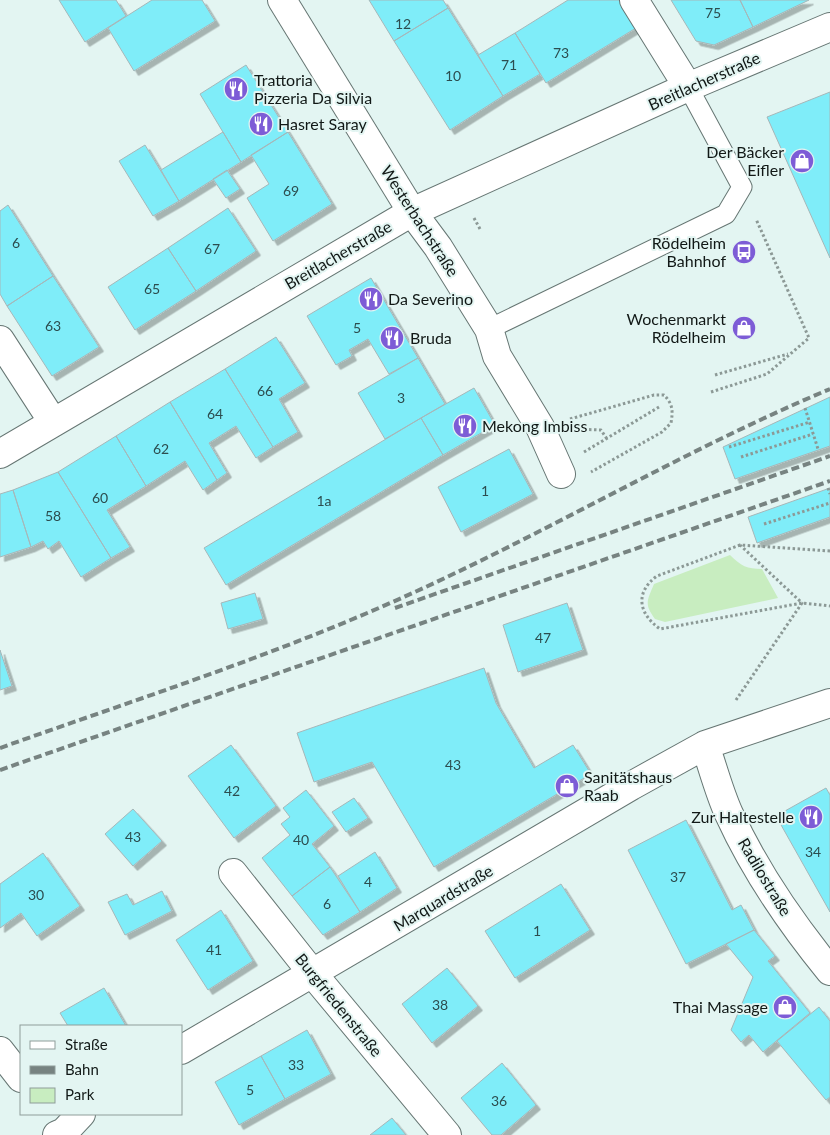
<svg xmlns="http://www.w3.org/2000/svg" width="830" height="1135" viewBox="0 0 830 1135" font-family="Lato,sans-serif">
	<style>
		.green { fill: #c8edc0 }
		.building { fill: #7fedf9; stroke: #a6b7b9; filter: url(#shadow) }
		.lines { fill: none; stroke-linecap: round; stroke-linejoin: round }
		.lane-casing { stroke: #667673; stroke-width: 21 }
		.street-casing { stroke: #667673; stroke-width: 30 }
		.secondary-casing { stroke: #667673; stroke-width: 30 }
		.path { stroke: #8c9996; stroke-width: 3; stroke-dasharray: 2.5 2.5; stroke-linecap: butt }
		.lane { stroke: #fff; stroke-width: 19 }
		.street { stroke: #fff; stroke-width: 28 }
		.secondary { stroke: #fff; stroke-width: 28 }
		.rail { stroke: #778381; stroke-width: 4; stroke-dasharray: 8 4; stroke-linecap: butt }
		.labels { text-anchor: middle; stroke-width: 4; stroke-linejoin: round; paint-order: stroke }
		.number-label { font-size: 14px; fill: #2c4d4f }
		.poi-label { font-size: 16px; fill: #111816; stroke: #e3f5f2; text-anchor: start }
		.street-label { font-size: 16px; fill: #111816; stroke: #e3f5f2 }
	</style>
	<defs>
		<filter id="shadow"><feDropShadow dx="4.5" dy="4.5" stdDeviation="0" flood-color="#0004"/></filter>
	</defs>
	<rect width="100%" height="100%" fill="#e3f5f2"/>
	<path class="green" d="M730 555C741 566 747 569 762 569L778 598 665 622 655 619C644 604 647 601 654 584Z"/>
	<path class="building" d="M59 0H116L126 16 85 42Z
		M152 0H202L215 21 134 71 108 28Z
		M369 0H443L448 8 394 41Z
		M568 0H619L636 28 546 83 515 33Z
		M671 0H740L753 27 714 45 696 41Z
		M740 0H809L753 27Z
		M448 8 503 96 450 130 394 41Z
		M515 33 540 74 503 96 478 55Z
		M246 65 288 132 241 162 200 94Z
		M830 92V258L767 117Z
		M223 132 241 162 179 201 161 170Z
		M288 132 332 204 273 241 247 198 269 184 251 155Z
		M145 145 179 201 153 216 119 161Z
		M227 170 240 189 226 198 213 179Z
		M8 205 53 276 7 306 0 294V211Z
		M228 208 256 251 196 291 168 248Z
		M168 248 196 291 135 330 108 287Z
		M53 276 99 347 52 376 7 306Z
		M371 278 418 358 389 374 368 339 349 350 352 356 336 365 307 316Z
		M276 337 305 383 279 399 298 432 273 447 225 369Z
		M418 358 445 404 385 439 358 393Z
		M225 369 273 447 256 458 236 426 209 443 227 473 217 480 170 402Z
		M474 388 495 425 443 455 421 418Z
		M830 397V446L735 479 723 447Z
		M170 402 217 480 203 490 185 461 146 486 116 436Z
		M421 418 443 455 226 585 204 548Z
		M116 436 146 486 107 510 130 547 111 558 58 472Z
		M509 449 533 494 461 532 438 487Z
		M58 472 111 558 81 577 59 541 48 549 43 541 31 547 13 490Z
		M830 488V517L757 543 748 517Z
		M13 490 31 547 0 557V494Z
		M255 593 263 619 228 629 221 603Z
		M567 603 583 650 518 672 503 625Z
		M0 650 12 686 0 690Z
		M484 668 496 703 534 768 573 745 591 774 434 867 372 762 314 782 297 733Z
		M231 745 276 806 234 838 188 776Z
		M826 788 830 795V912L776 816Z
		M306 790 334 826 312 844 330 867 292 896 262 858 290 835 281 824 290 817 283 808Z
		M354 798 368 818 346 832 332 812Z
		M133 809 162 841 133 866 105 834Z
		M686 820 732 910 741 905 754 930 686 964 628 850Z
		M375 852 397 888 360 912 338 876Z
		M43 853 80 906 37 936 21 913 0 928V884Z
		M330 867 360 912 323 935 292 896Z
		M561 884 590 930 515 978 485 931Z
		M162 891 172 911 125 935 108 902 127 894 133 905Z
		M221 910 253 961 208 990 176 940Z
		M754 930 775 956 768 961 810 1013 763 1052 749 1035 741 1042 731 1030 753 977 726 944Z
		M447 968 478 1006 432 1043 402 1004Z
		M104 988 126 1026H68L60 1013Z
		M819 1007 830 1021V1097L826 1100 777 1041Z
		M307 1030 331 1074 285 1099 261 1056Z
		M261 1056 285 1099 239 1125 215 1082Z
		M502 1063 536 1105 501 1135H492L461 1098Z
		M392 1118 406 1135H370Z"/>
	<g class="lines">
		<g class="lane-casing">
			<path id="lane" d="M489 329 726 214 742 187 688 87"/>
		</g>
		<g class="street-casing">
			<path id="street" d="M634 0 688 87
				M412 212 438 247 489 329 497 356 540 427 561 474
				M0 340 53 422
				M0 454 412 212 688 87 830 27
				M705 745C713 768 719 792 729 814 755 871 790 922 830 971
				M233 873 313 974 447 1135
				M181 1050 631 786 705 745 830 703
				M0 1051 21 1078
				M57 1135 64 1132 81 1114"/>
		</g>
		<g class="secondary-casing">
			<path id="secondary" d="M282 0 412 212"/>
		</g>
		<path class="path" d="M474 218 480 229
			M715 375 788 354
			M711 392 767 374 809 338 756 219
			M805 408 818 449
			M570 419 654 395H664C673 404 673 411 671 423L662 432 591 472
			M574 429 601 430 607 439
			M729 447 810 422
			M584 452 659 407
			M741 457 813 434
			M828 488 830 494
			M764 524 830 503
			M830 551 740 545 657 576C634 593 639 614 660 629L802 603 830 606
			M736 700 802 603 740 545"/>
		<use href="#lane" class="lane"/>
		<use href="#street" class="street"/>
		<use href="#secondary" class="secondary"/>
		<path class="rail" d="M395 608 830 456
			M0 748C140 698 282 653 417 591 557 527 689 448 830 389
			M0 770 830 481"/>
	</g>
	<defs>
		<g id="restaurant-disc" transform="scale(1.25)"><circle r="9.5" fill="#7d5cd6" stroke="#e3f5f2"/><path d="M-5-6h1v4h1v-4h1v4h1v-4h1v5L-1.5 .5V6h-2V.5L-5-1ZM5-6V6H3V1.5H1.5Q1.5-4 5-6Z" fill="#fff"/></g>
		<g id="shop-disc" transform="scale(1.25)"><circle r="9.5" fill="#7d5cd6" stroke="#e3f5f2"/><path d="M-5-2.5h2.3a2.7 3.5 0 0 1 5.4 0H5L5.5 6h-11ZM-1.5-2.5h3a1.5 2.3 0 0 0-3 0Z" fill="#fff"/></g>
		<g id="bus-disc" transform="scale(1.25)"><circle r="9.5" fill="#7d5cd6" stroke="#e3f5f2"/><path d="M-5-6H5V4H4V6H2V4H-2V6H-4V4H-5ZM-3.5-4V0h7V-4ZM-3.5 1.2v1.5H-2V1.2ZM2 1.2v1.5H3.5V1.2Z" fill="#fff"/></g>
	</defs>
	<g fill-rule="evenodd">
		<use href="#restaurant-disc" x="236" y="89"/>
		<use href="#restaurant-disc" x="261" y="124"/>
		<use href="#shop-disc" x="802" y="161"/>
		<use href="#bus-disc" x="744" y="252"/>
		<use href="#restaurant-disc" x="371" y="299"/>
		<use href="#shop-disc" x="744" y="328"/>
		<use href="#restaurant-disc" x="392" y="338"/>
		<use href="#restaurant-disc" x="465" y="426"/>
		<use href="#shop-disc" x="567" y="786"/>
		<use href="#restaurant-disc" x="811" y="817"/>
		<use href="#shop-disc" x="785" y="1007"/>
	</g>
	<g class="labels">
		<g class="number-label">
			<text x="713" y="18">75</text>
			<text x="403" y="29">12</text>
			<text x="561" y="58">73</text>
			<text x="509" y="70">71</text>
			<text x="453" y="81">10</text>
			<text x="291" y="196">69</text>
			<text x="16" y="248">6</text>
			<text x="212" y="254">67</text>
			<text x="152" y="294">65</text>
			<text x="53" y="331">63</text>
			<text x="357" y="333">5</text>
			<text x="265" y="396">66</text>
			<text x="401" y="403">3</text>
			<text x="215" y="419">64</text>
			<text x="161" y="454">62</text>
			<text x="485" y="496">1</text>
			<text x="100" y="503">60</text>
			<text x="324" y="506">1a</text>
			<text x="53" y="521">58</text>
			<text x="543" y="643">47</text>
			<text x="453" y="770">43</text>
			<text x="232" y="796">42</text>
			<text x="133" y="842">43</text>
			<text x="301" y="845">40</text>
			<text x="813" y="857">34</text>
			<text x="678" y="882">37</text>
			<text x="368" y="887">4</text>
			<text x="36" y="900">30</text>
			<text x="327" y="909">6</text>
			<text x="537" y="936">1</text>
			<text x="214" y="955">41</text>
			<text x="440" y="1010">38</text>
			<text x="296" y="1070">33</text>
			<text x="250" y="1095">5</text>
			<text x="499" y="1106">36</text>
		</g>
		<g class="poi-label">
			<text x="254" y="86">Trattoria<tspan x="254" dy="18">Pizzeria Da Silvia</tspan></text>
			<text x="278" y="130">Hasret Saray</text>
			<text x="784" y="158" text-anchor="end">Der Bäcker<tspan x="784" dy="18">Eifler</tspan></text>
			<text x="726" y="249" text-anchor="end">Rödelheim<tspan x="726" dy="18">Bahnhof</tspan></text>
			<text x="388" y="305">Da Severino</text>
			<text x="726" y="325" text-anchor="end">Wochenmarkt<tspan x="726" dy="18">Rödelheim</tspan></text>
			<text x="410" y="344">Bruda</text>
			<text x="482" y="432">Mekong Imbiss</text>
			<text x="584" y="783">Sanitätshaus<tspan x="584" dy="18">Raab</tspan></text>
			<text x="794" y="823" text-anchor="end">Zur Haltestelle</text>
			<text x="768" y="1013" text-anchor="end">Thai Massage</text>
		</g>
		<g class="street-label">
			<text transform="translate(704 81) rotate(-24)" y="6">Breitlacherstraße</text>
			<text transform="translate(420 221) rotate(57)" y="6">Westerbachstraße</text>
			<text transform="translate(338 255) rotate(-30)" y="6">Breitlacherstraße</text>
			<text transform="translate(765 877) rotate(59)" y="6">Radilostraße</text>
			<text transform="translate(443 898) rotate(-31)" y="6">Marquardstraße</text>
			<text transform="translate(339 1005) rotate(51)" y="6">Burgfriedenstraße</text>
		</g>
	</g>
	<rect x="20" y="1025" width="162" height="90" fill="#e3f5f2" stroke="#8f9d9a"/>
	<rect x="30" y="1041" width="25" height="8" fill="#ffffff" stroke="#8f9d9a"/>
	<text x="65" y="1050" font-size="15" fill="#111816">Straße</text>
	<rect x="30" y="1066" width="25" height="8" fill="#778381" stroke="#8f9d9a"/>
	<text x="65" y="1075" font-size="15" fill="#111816">Bahn</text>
	<rect x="30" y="1088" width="25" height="15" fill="#c8edc0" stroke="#8f9d9a"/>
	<text x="65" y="1100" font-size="15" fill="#111816">Park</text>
</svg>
